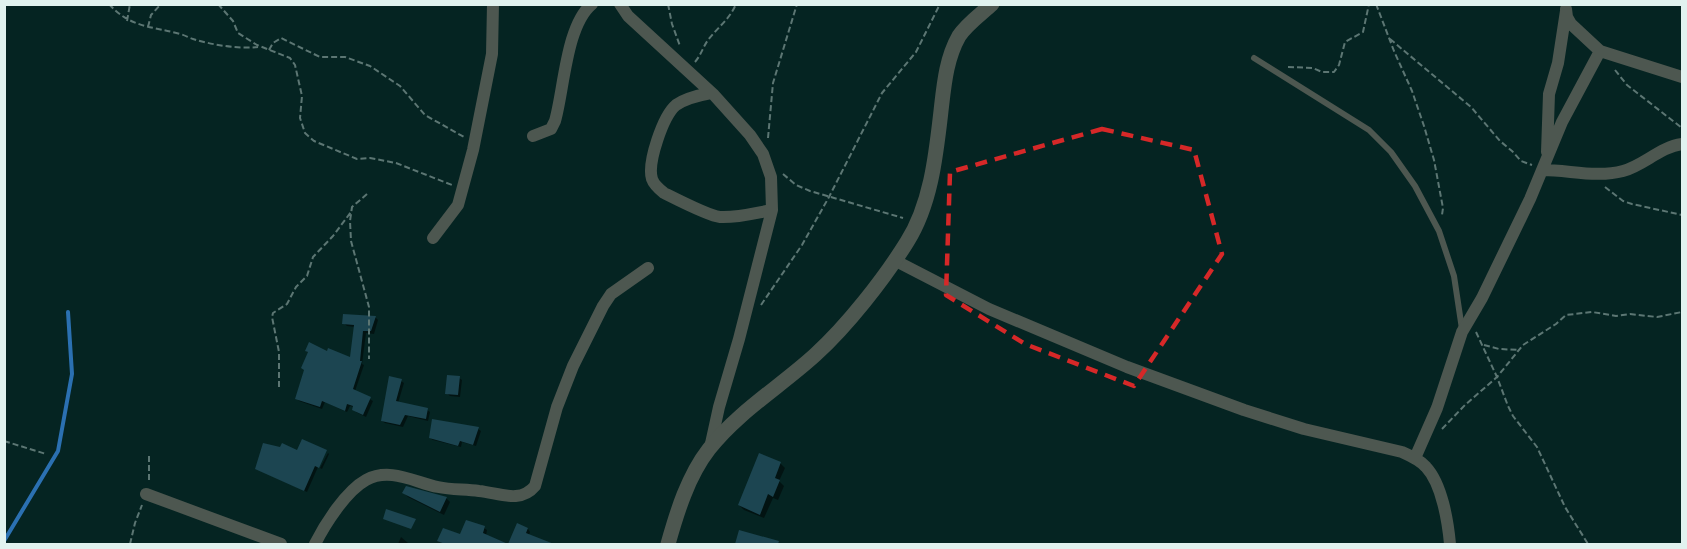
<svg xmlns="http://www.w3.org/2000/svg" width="1687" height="549" viewBox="0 0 1687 549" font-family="'Source Serif 4',serif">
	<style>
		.shadow { fill: #0007 }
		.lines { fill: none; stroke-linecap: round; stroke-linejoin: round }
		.stream { stroke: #2b70b1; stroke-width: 4 }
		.building { fill: #1c4551 }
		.path { stroke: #5c7673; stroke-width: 2; stroke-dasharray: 6 3; stroke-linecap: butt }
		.service { stroke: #4d5750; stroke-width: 6 }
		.minor { stroke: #4d5750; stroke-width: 12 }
		.tertiary { stroke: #4d5750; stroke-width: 15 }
		.marked { fill: none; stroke: #d62828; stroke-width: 4.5; stroke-dasharray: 12 8; stroke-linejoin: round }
	</style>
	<rect width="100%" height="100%" fill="#052422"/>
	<path class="shadow" d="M344 315 376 318 378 320 374 334 366 333 362 364 364 365 355 391 373 401 366 417 356 412 354 407 350 406 347 412 325 402 322 409 299 401 297 398 309 353 306 351 328 353 351 359 355 327 347 326 344 323Z
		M459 378 462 380 460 397 450 396 447 393Z
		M401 381 404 383 398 403 427 410 430 412 428 421 408 416 403 427 385 423 382 421Z
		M478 429 481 431 476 446 462 442 461 447 433 440 430 438Z
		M325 451 307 492 257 469 298 452Z
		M328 453 329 454 322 469 320 468Z
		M760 455 780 463 785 468 779 481 784 486 778 500 773 498 764 518 744 510 739 505Z
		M404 493 446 498 450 502 444 515 408 497Z
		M518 525 528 529 530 532 529 535 542 543V544H509Z
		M484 528 487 530 486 536 505 544H444L439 541 461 536Z
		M740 532 779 543 781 544H737Z
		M401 537 408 543 410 544H398Z"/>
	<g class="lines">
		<path class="stream" d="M4 541 58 451 72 374 68 312"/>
	</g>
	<path class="building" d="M343 314 376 316 371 331H363L360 361H362L353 389 371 397 363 415 352 410 353 406 347 404 345 411 322 401 320 407 295 399 304 370 301 368 308 352 305 351 309 342 327 351 328 348 350 357 354 325 342 324Z
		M447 375 460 376 458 395 445 394Z
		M389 376 402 379 396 401 428 408 426 419 405 415 400 425 381 421Z
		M432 419 479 427 473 445 460 441 458 446 429 438Z
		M302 439 327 450 319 468 315 466 304 491 255 469 263 443 280 447 282 443 297 450Z
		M759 453 781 462 775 478 780 480 773 497 768 494 760 515 738 505Z
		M406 486 447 497 440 512 402 493Z
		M386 509 416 519 411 529 383 519Z
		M466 520 485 526 483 533 508 544 517 523 528 528 526 533 554 544H445L437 541 443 528 460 534Z
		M739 530 779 541 778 544H735Z"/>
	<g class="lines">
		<path class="path" d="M109 4C130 28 152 26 180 34 185 35 189 38 193 39 213 45 237 49 258 47
			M218 4 233 21 238 33 257 45 290 58 295 65 302 96 300 118 305 133 314 141 357 159 370 158 396 163 452 185
			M668 4 672 24 680 46
			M1376 4 1394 51 1412 91 1424 126 1434 160 1443 208 1442 215
			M127 21 130 4
			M148 27 151 15 161 4
			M1390 39 1471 107 1500 141 1512 151 1521 161 1532 165
			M269 50 273 43 281 38 320 57H345L370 66 400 86 425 115 464 137
			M695 62C701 55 703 47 708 40 717 28 730 19 736 4
			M1288 67 1313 68 1322 72H1334L1339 65 1345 42 1363 32 1369 4
			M1615 70 1627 85 1682 128
			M768 138 773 83 797 4
			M783 174 796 185 810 191 903 218
			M1605 187 1623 201 1632 204 1682 215
			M367 194 352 207 350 221 351 241 369 307V359
			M761 305 802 245 829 197 882 93 916 52 940 4
			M1476 332 1497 377 1508 406 1513 416 1537 447 1565 507 1588 544
			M1484 345 1499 349 1519 350
			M279 387V352L272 317 273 313 287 304 296 287 307 276 313 257 333 236 351 212
			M1442 429 1465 405 1497 377 1523 345 1556 324 1566 315 1592 312 1616 316 1630 314 1657 317 1682 312
			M4 441 46 454
			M149 456V482
			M130 544 135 523 142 505"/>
		<path class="service" d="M1254 58 1369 130 1391 152 1415 186 1439 231 1454 276 1462 329"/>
		<path class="minor" d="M620 4 628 16 714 95 750 135 763 154 771 177 772 210 739 339 719 407 710 448
			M1566 9 1567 17 1571 24 1600 51 1682 77
			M711 93C700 95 686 98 676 105 663 116 647 163 652 179 654 185 659 189 664 193 676 199 709 216 720 217 737 218 755 213 772 210
			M533 136 551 129 555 121C564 90 566 25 592 4
			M1547 152 1549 94 1558 63 1566 11
			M1543 170C1569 170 1597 178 1623 171 1643 166 1660 147 1682 144
			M433 238 458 205 473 150 492 54 493 4
			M894 260 989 309 1127 367 1244 410 1304 429 1402 452C1411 456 1420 460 1426 467 1442 484 1448 522 1450 544
			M1415 458 1437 408 1462 332 1482 298 1530 199 1562 122 1600 51
			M146 494 281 544
			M315 544C325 524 346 491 366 480 390 467 414 482 438 487 452 490 465 489 479 491 499 493 520 504 535 486L557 407 573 366 603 306 611 294 648 268"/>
		<path class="tertiary" d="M668 544C677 512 688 476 709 449 738 412 781 386 815 355 847 326 884 279 907 242 931 204 936 155 941 111 944 85 946 59 959 36 967 24 981 14 992 4"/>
	</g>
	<path class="marked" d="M1102 129 1194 150 1222 254 1134 386 1025 344 946 295 950 172Z"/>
	<rect width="1687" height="549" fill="none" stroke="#e1f2ef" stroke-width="12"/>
</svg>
